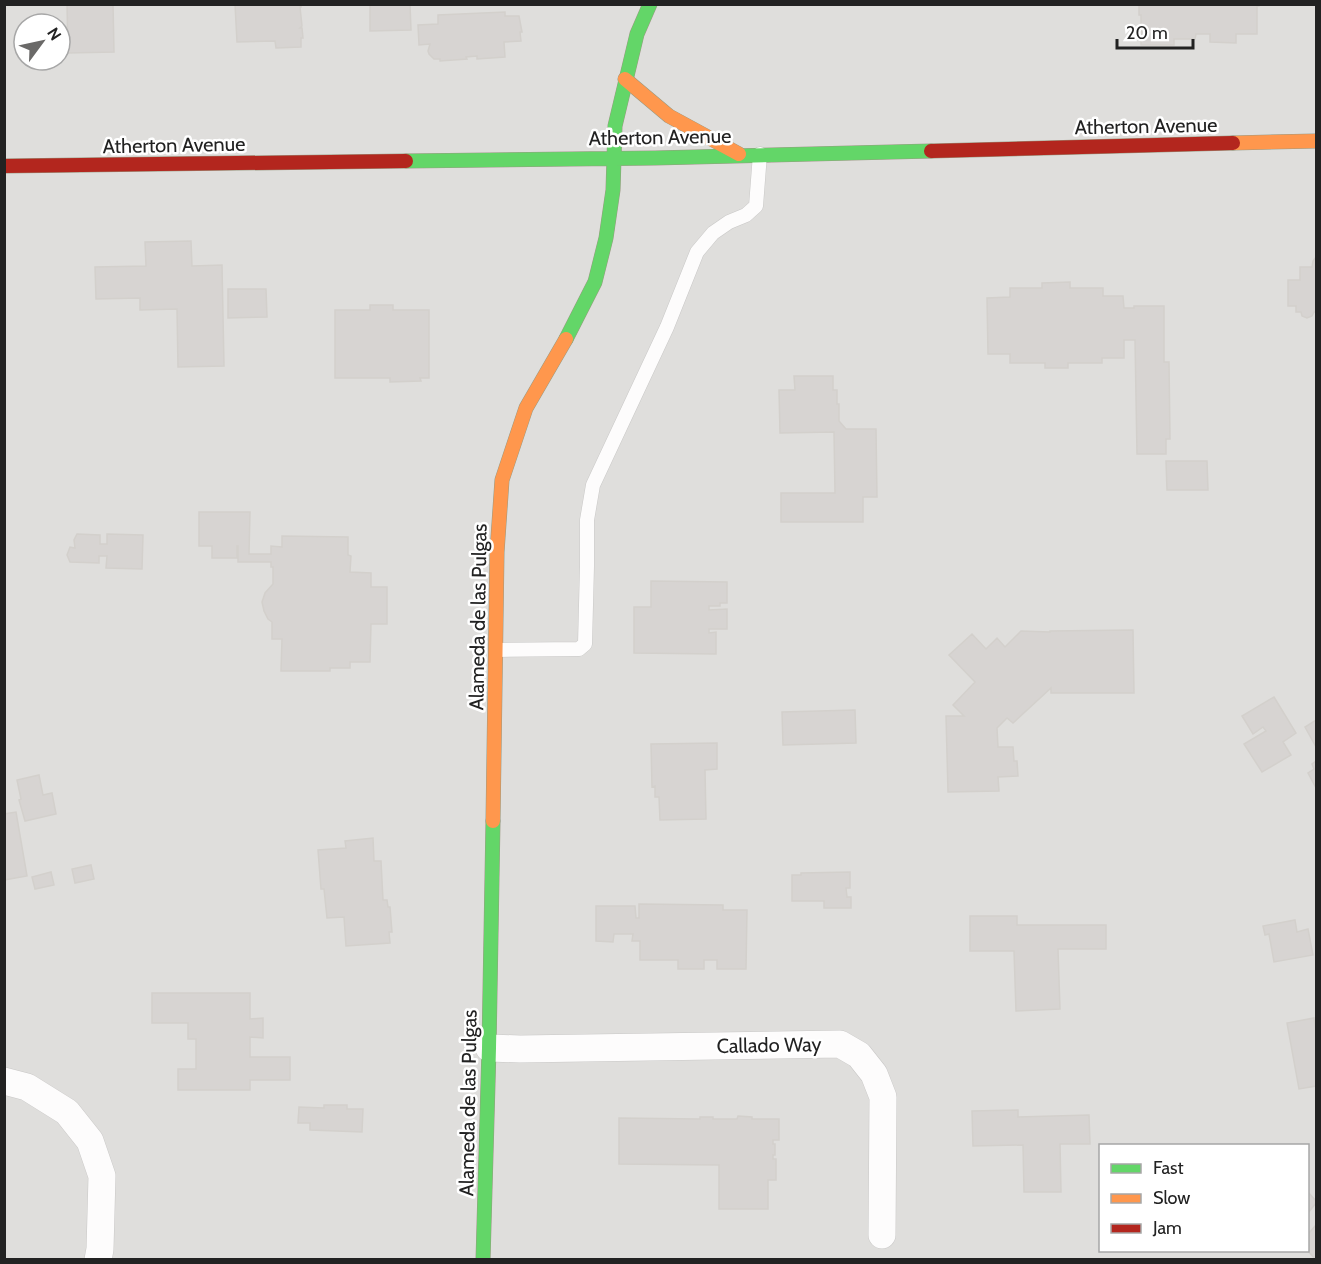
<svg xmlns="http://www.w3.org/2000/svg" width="1321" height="1264" viewBox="0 0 1321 1264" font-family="Cabin,sans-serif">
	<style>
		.residential { fill: #dfdedc; fill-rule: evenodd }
		.building { fill: #d7d4d2; stroke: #d3d0cc; stroke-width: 1.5 }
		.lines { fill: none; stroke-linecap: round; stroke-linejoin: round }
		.lane-casing { stroke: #c9c8c7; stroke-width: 15 }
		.street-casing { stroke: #c9c8c7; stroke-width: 28 }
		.fast-casing { stroke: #999a82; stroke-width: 15 }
		.slow-casing { stroke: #999a82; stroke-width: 15 }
		.jam-casing { stroke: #999a82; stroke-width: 15 }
		.lane { stroke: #fdfcfc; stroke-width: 14 }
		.street { stroke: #fdfcfc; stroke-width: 27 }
		.fast { stroke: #63d668; stroke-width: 14 }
		.slow { stroke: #ff974d; stroke-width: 14 }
		.jam { stroke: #b3261e; stroke-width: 14 }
		.labels { text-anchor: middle; stroke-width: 5; stroke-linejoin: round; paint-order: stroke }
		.street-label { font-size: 20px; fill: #222; stroke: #fff }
	</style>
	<rect width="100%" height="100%" fill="#f0eeeb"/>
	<path class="residential" d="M5 5H1316V1259H5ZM24 24H60V60H24ZM1100 1146H1308V1250H1100Z"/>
	<path class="building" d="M67 4H113L114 52 68 53Z
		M235 4H301V7H300L302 26 300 28H302L303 38H301V47L276 48 275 41 237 42Z
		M370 4H410L411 30 370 31Z
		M1139 4H1259V6H1257V34H1236V43L1210 42V34H1196L1195 39H1174V45H1141V15H1139Z
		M505 12V16H519L522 32H520L521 41 504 42 505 57 477 59V56L466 57 467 59 440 61V59H434L429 54 428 51 430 44 419 45 418 25 438 24V15Z
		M191 241 192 266 222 265 224 366 178 367 177 309 140 310V298L96 299 95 267 146 266 145 242Z
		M1316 257V312H1314L1312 316 1307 318 1302 316 1301 312H1296V306H1288V280H1300V267H1312L1313 261Z
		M1070 282V288H1103V296H1123L1124 308H1134V306H1164V362H1169L1170 439H1166V454H1137L1135 340H1124V358H1102V363H1068V368H1045V363H1010V354H988L987 298 1010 297V288H1042V283Z
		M228 289H266L267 317 228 318Z
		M370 305H393V310H429V378H420L421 381 390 382V378H335V310H370Z
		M794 376H833V390H837V404H839V421L846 429H876L877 497H863V522H781V493H835L834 432 780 433 779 390H795Z
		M1166 461H1207L1208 490H1167Z
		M199 512H250L249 554H271V546L282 547V536L348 537V555L351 556 350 572 371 573V587H387V624H371L370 662H350V668H330V671H281L282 639H272V622L268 619 264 611 262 602 265 593 273 584V567H271V562H238V546H237V558H212V546H199Z
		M77 534 100 535V544H107V534L143 535 142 569 106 568 107 556H99V563L70 562 67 555 70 547 75 548 74 540Z
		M651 581 727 582V603H720V606H709V610L727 609V629H709V633L716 632V654L634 653V607H651Z
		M1133 630 1134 693H1051V688L1013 723 1007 718 997 728 998 747H1013L1014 761H1017L1018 776 998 777 999 791 948 792 946 716H964L953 705 975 682 949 655 972 634 986 649 997 638 1005 647 1021 631 1050 632V631Z
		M1274 697 1296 733 1283 742 1291 755 1262 772 1244 744 1266 731 1263 727 1253 734 1242 716Z
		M855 710 856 743 783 745 782 712Z
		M1316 720V747L1305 727Z
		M717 743V769L705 770 706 819 660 820 659 797H655V786L652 787 651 744Z
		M1316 761V788L1308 773 1314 769 1312 764Z
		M39 775 43 795 52 793 56 814 25 821 19 800 21 799 17 780Z
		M16 812 27 876 4 880V814Z
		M373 838 374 861H381L383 900H387L388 907H390L392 932H389L390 943 346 946 344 917 327 918 324 889H321L318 850 346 848 345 841Z
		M91 865 94 879 75 883 72 869Z
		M51 872 54 885 35 889 32 877Z
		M850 872V888H846L847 897H851V908H824V901H792V875H801V873Z
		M639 904 723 905V910H747L746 969H717V960H704V969H678V960H640V941H632L633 934H614L613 942 596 941V906H635L636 918H639Z
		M970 916H1017V925H1106V949H1058L1060 1009 1016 1011 1014 951H970Z
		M1295 920 1297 932 1308 929 1313 955 1274 962 1269 934 1265 935 1263 926Z
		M152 993H250V1019L263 1018V1038L250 1037V1057H290V1080H250V1090H178V1069H196V1039H188V1023H152Z
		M1314 1018 1316 1033V1086L1299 1089 1287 1023Z
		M324 1105H347V1109H363L362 1132 310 1130V1123H298L299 1107 324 1108Z
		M1018 1110V1117L1089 1115 1090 1144H1060L1061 1192H1024L1023 1145 973 1146 972 1111Z
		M738 1116 752 1117V1119H779V1140H773V1144H775V1155H773V1159H776V1180H768V1209H719V1165L619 1164V1118L700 1119V1117H713V1119H737Z
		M1308 1192 1316 1201V1203L1308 1213Z
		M1316 1225V1260L1307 1250 1308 1234Z"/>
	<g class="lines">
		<g class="lane-casing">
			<path id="lane" d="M497 650 579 649 585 644 587 566V520L593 485 667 327 697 252 713 233 729 222 746 215 756 206 760 154"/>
		</g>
		<g class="street-casing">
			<path id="street" d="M489 1048 520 1049 840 1044 859 1055 874 1074 883 1097 882 1235
				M4 1081 27 1087 67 1112 90 1141 102 1176 100 1249 98 1260"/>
		</g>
		<g class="fast-casing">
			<path id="fast" d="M406 161 655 158 931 151
				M566 339 595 282 606 238 613 190 615 126 637 34 650 4
				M483 1260 489 1048 493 821"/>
		</g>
		<g class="slow-casing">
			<path id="slow" d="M625 79 669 116 739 154
				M1233 143 1316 141
				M493 821 497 552 502 480 526 408 566 339"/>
		</g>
		<g class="jam-casing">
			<path id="jam" d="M931 151 1233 143
				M4 166 406 161"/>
		</g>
		<use href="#lane" class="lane"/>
		<use href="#street" class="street"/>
		<use href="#fast" class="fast"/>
		<use href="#slow" class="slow"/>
		<use href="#jam" class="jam"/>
	</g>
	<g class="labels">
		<g class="street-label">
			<text transform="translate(1146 126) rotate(-1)" y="7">Atherton Avenue</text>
			<text transform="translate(660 137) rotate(-1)" y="7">Atherton Avenue</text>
			<text transform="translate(174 145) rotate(-1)" y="7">Atherton Avenue</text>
			<text transform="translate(478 617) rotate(-89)" y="7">Alameda de las Pulgas</text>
			<text transform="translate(769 1045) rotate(-1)" y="7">Callado Way</text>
			<text transform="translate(468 1103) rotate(-89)" y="7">Alameda de las Pulgas</text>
		</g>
	</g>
	<rect width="1321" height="1264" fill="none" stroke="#222222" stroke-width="12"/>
	<rect x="1099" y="1144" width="210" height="108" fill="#ffffff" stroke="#a7a7a7" stroke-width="1.5"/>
	<rect x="1111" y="1164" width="30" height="9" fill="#63d668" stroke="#a7a7a7" stroke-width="1.5"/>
	<text x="1153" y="1174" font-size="18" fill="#222222">Fast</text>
	<rect x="1111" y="1194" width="30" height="9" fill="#ff974d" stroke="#a7a7a7" stroke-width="1.5"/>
	<text x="1153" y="1204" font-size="18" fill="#222222">Slow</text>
	<rect x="1111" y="1224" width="30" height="9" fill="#b3261e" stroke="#a7a7a7" stroke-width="1.5"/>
	<text x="1153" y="1234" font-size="18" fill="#222222">Jam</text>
	<g transform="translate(42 42) rotate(57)"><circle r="28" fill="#ffffff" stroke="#a7a7a7" stroke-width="1.5"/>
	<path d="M0-4.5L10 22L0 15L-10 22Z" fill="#6a6968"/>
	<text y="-9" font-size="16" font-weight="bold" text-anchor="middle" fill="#222222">N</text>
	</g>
	<path d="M1117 39v9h76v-9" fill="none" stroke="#222222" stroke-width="3"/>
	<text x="1126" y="39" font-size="18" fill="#222222" stroke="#ffffff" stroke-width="4.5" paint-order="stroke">20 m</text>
</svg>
